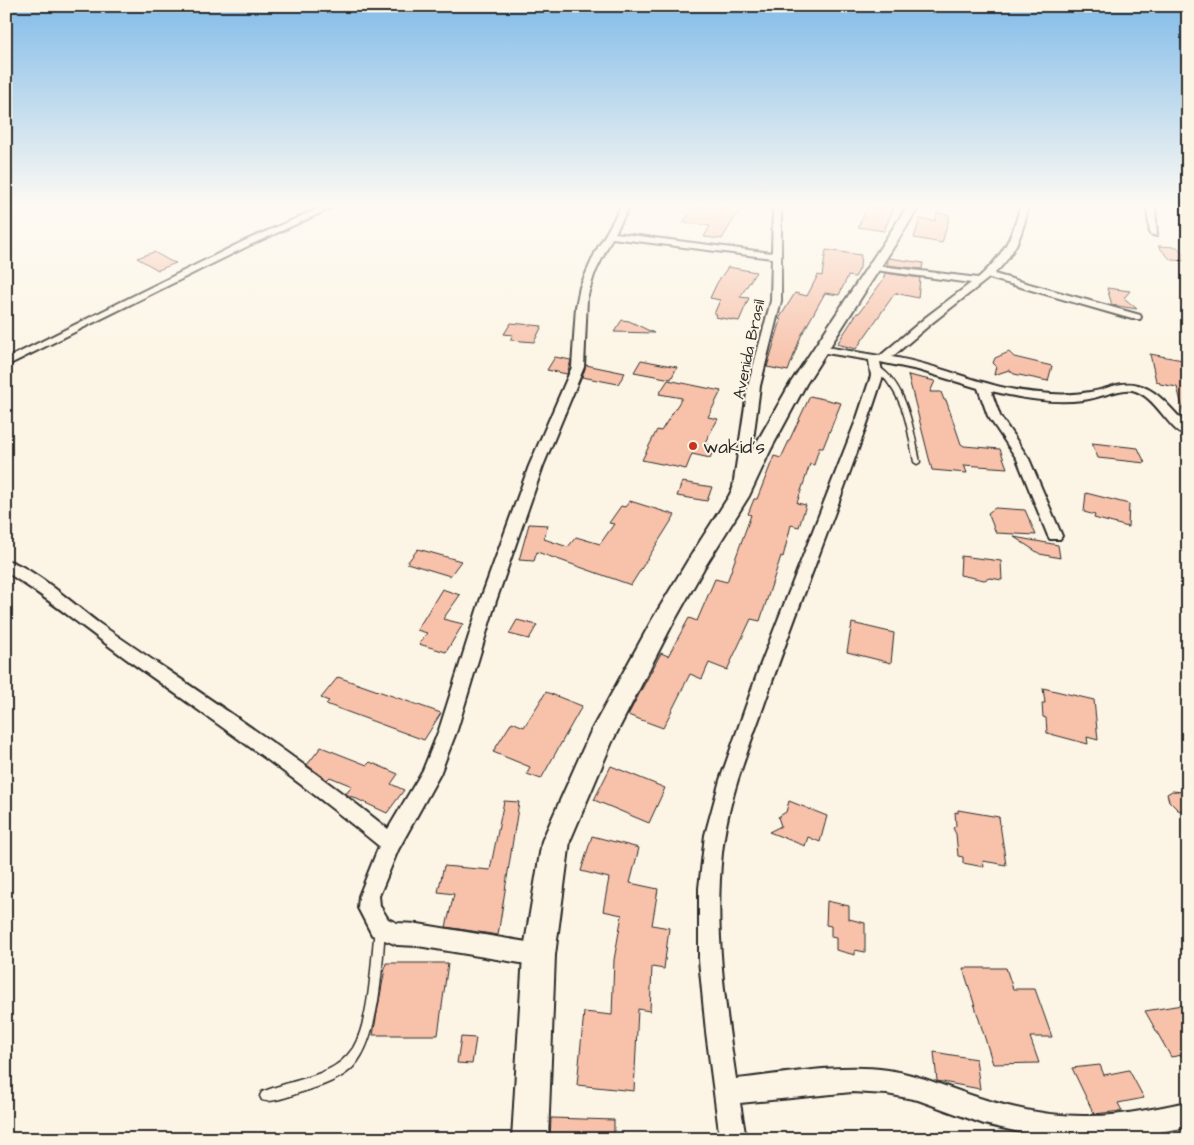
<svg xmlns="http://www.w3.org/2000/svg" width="1194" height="1145" viewBox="0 0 1194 1145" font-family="'Architects Daughter',sans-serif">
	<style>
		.building { fill: #f7c1aa; stroke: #2b2b2b }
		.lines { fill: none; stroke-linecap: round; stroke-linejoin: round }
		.lane-casing { stroke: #2b2b2b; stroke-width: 3 }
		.street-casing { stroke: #2b2b2b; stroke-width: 4 }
		.secondary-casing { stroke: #2b2b2b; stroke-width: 4 }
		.lane { fill: #fcf5e5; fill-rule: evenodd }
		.street { fill: #fcf5e5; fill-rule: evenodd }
		.secondary { fill: #fcf5e5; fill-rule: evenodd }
		.poi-dot { fill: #c8321e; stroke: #fcf5e5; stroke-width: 2 }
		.labels { text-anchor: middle; stroke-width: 4; stroke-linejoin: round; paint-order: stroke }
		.far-street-label { font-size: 16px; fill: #2b2b2b; stroke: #fcf5e5 }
		.poi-label { font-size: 19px; fill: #2b2b2b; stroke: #fcf5e5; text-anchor: start }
	</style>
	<rect width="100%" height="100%" fill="#fcf5e5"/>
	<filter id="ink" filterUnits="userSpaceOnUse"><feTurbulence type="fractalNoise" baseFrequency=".02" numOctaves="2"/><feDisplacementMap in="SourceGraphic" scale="10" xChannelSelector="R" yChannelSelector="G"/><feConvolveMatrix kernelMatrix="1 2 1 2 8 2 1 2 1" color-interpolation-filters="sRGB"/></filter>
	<g filter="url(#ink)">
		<path class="building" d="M695 207H741L722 239 704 237 710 226 683 222Z
			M868 207H894L884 231 858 227Z
			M937 213 950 215 942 243 914 238 920 219 935 221Z
			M1158 246 1177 247 1188 258V261L1171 260Z
			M826 250 861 255 860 268 855 277 848 276 839 295 825 293 801 336 788 371 767 367 781 320 779 319 795 293 807 296 818 275 822 276Z
			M154 252 170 261 176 263 158 270 137 258Z
			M889 258 923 263 922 269 887 265Z
			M728 267 756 272 740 297 749 298 739 321 715 317 717 314H714L720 300 710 298 717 283Z
			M885 273 920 278 918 298 895 293 856 349 837 344 857 313H859L883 280Z
			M1107 288 1130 291 1124 298 1137 309 1112 305Z
			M622 320 629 321 654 333 614 332Z
			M511 323 542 326 534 342 510 340 513 335 504 334Z
			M1009 352 1014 357 1052 366 1048 381 1014 374 1009 370 994 375 996 366 993 363 995 358Z
			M1150 354 1188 361V413H1184L1177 387 1160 384 1159 382 1156 381Z
			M555 357 571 360 567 374 547 370Z
			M641 360 677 367 671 379 634 372Z
			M586 365 625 373 618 384 582 377Z
			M908 375 935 381 930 392H941L944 400H946L961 444 964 446 1000 449 1007 468 964 465 967 473 932 470Z
			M668 380 721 391 708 417 718 419 704 444 715 446 710 458 692 454 686 469 642 460 657 430 661 431 682 398 659 394Z
			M810 396 841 403 823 448H819L814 465 810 464 797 503 806 505 799 527 791 525 783 557 781 556 760 621 751 619 727 670 709 663 702 679 690 674 663 728 628 715 661 653 668 656 689 618 697 621 715 579 727 582 751 515 748 514 754 499H757L774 456 781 458Z
			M1092 443 1138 448 1145 463 1098 458Z
			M682 482 712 487 707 501 677 496Z
			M1086 493 1129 504 1128 527 1094 518 1095 515 1084 512Z
			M630 501 675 515 631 585 537 552 534 561 519 560 529 524 548 525 544 539 568 547 576 537 600 544 614 524 609 523 621 506 625 507Z
			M995 508 1025 510 1036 535 996 533 988 513Z
			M1014 537 1058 545 1060 558 1040 554Z
			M418 549 461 561 450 576 407 563Z
			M961 556 1001 561 1002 580 990 578 984 580 960 575Z
			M442 589 460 595 443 619 463 624 446 652 419 644 427 633 417 630Z
			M517 620 537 625 529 639 509 634Z
			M852 623 894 633 891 663 847 652Z
			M338 677 441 713 424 740 326 704 329 701 321 698Z
			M1043 688 1094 700 1098 740 1087 737 1088 744 1047 733 1046 718 1043 717 1042 703H1045Z
			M546 692 582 706 541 779 527 774 530 767 493 752 512 722 524 727Z
			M321 747 367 765 370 762 398 774 391 784 404 790 387 813 346 794 352 786 330 777 327 780 307 765Z
			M611 766 665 788 649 823 594 800Z
			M1172 791 1184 792 1188 795V813L1178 810 1169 801 1167 794Z
			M504 801 519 802 498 935 446 927 454 894 438 892 444 866 490 870Z
			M789 801 827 816 820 842 808 837 805 846 769 832 781 826 778 817 786 812Z
			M958 810 999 817 1006 865 983 861 984 867 963 863V857L958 856 956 834 953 828 956 826 955 812 958 813Z
			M592 836 639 848 630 883 658 889 652 925 669 928 664 969 652 967 650 1011 638 1009 634 1091 577 1085 584 1012 612 1015 614 960 622 915 603 911 609 878 581 871Z
			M827 901 849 906V919L865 923V952L855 950V955L836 950V938L831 937V926L826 925Z
			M386 963H448L438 1035H373Z
			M963 968H1006L1013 989H1035L1052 1037H1030L1039 1063 993 1064Z
			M1188 1004V1054L1171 1057 1145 1011Z
			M461 1037 476 1038 472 1064 457 1063Z
			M934 1052 976 1059 980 1089 937 1081Z
			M1100 1065 1104 1075 1129 1070 1144 1098 1118 1103 1122 1111 1094 1114 1072 1068Z
			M551 1118 614 1120V1139H550Z"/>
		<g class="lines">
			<g class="lane-casing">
				<path id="lane" d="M877 366C907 382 914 432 920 462L919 463 917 464 914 462C909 437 906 407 890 386 886 379 880 374 874 368Z
					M380 923 384 924 385 928C382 965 380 1044 350 1070 337 1081 318 1087 302 1092 292 1095 270 1104 262 1100L260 1096 262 1092C283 1083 306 1080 327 1070 338 1065 346 1058 353 1048 370 1019 371 962 375 928L376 924Z"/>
			</g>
			<g class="street-casing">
				<path id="street" d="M322 207H334L248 246 6 366V359L242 242Z
					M621 207H629L615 233 772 253 773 207H781V301L760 386 747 487 740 491 733 487 748 386 771 301 772 258 612 238 594 275 587 298 584 367 543 466 496 601 457 730 440 774 398 850 379 896 380 906 388 919 397 923 418 924 539 944 547 947 550 955 547 963 539 966 418 946 397 945 372 935 358 908 359 896 379 846C303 783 222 727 142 670 96 638 53 601 6 572V560C35 568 75 606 100 624 197 691 296 755 388 829L423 770 439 730 480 601 529 466 572 367 576 307 580 287 596 251Z
					M1020 207H1028C1023 234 1014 255 994 274L1140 315 1141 317 1140 319H1132L989 278 933 322 892 357C942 365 989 390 1040 393 1057 395 1074 395 1090 392 1107 390 1121 380 1138 385 1160 391 1173 412 1188 426V437C1169 432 1156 395 1132 390 1119 388 1097 399 1083 400 1052 404 1021 398 991 391L1000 416 1029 459 1062 536 1060 539H1050L1048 536 1017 459 988 416 978 388 918 370 880 362 883 376 869 418C836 514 797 608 764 705 747 753 727 802 722 853 714 929 725 1005 736 1079 785 1074 840 1063 888 1070 922 1075 952 1090 986 1100 1019 1110 1055 1117 1090 1116 1123 1116 1156 1108 1188 1102V1127L1121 1139H1050L984 1124 918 1100 887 1094 852 1092 740 1103 746 1139H720L706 1032 699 960V888L705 835 720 780 760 666 857 418 871 376 869 360 820 352 815 349 820 346 880 356 926 317 971 283 875 270 872 269V265L978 278C1001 258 1013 238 1020 207Z
					M1147 207H1155L1157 236 1150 234Z"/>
			</g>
			<g class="secondary-casing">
				<path id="secondary" d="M907 207H919L806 384 771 449 749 496 704 568 671 627 612 742 570 841 555 955 548 1139H512L523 955 542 841 591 731 652 620 688 560 729 496 753 449 790 384Z"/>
			</g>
			<use href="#lane" class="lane"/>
			<use href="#street" class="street"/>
			<use href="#secondary" class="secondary"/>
		</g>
	</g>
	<linearGradient id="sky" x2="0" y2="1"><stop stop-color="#83bce9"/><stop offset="0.56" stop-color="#fefaf3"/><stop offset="1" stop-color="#fefaf3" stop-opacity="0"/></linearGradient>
	<rect width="1194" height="368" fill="url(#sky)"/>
	<circle class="poi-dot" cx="693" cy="446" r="5"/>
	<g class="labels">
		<g class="far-street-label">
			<text transform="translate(748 349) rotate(-78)" y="6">Avenida Brasil</text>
		</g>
		<g class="poi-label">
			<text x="703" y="453">wakid's</text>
		</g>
	</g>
	<rect width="1194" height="1145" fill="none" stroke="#fcf5e5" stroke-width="25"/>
	<rect x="12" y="12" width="1169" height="1120" fill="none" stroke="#2b2b2b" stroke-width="2" filter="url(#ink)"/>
</svg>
